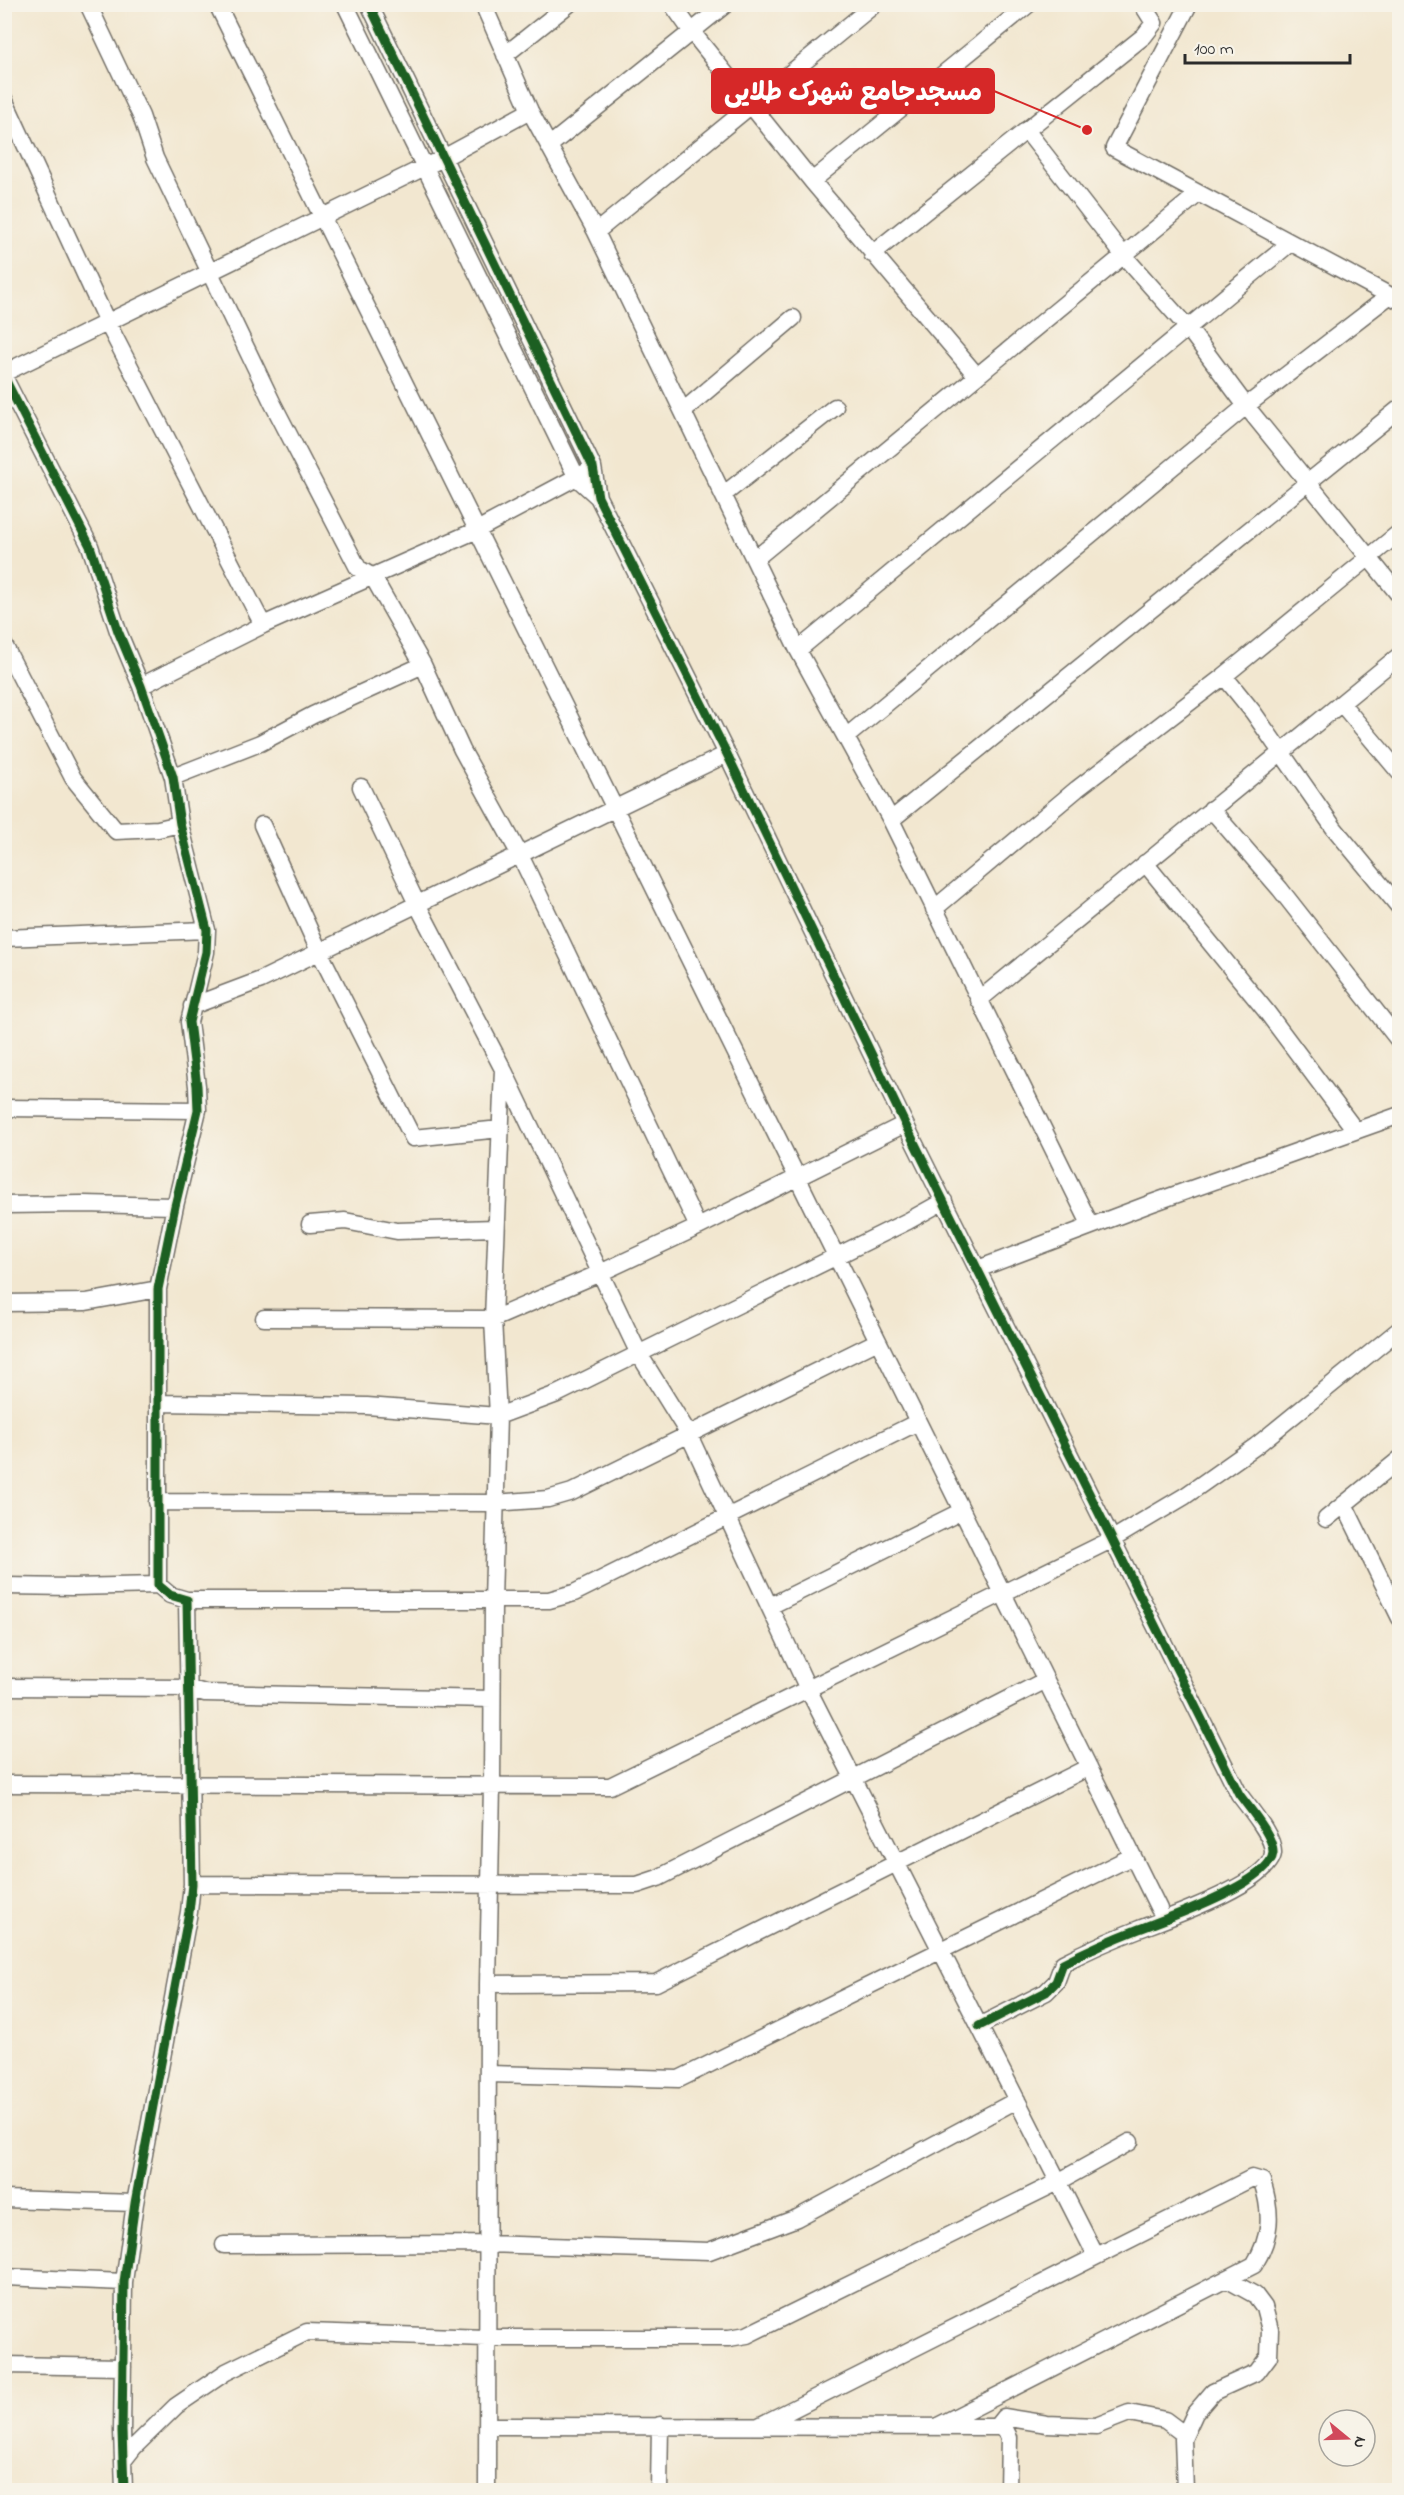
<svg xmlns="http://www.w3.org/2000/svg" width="1404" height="2495" viewBox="0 0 1404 2495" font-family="'Indie Flower','Playpen Sans Arabic',sans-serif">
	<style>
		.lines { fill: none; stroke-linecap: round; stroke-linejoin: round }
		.minor-casing { stroke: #716d65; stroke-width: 19 }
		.minor { stroke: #fff; stroke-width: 16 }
		.cycleway-casing { stroke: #f7f3e8; stroke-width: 13 }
		.cycleway { stroke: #1b5e20; stroke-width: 9 }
		.leader { fill: none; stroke: #d62828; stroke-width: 2 }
		.callout-dot { fill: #d62828; stroke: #f7f3e8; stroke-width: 2 }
		.callout { fill: #d62828; stroke: #d62828; stroke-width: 2 }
		.callout-label { font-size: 26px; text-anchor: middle; font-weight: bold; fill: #fff }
	</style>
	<rect width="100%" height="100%" fill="#f7f3e8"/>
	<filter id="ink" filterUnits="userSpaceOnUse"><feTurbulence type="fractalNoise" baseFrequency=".0167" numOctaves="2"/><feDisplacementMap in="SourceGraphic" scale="12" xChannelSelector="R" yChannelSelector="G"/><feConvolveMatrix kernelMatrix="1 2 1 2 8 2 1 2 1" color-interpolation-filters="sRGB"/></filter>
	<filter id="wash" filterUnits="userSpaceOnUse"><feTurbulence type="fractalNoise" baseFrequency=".008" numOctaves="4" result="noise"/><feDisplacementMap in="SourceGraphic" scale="24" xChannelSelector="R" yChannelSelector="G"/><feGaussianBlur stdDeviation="1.35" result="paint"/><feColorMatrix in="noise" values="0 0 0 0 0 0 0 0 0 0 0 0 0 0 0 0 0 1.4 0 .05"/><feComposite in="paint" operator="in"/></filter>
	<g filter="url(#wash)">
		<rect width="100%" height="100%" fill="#f2e7d0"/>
	</g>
	<g filter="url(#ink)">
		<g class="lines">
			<g class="minor-casing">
				<path id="minor" d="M88 4 141 116 155 158 273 404 358 568 373 577 423 665 462 750 520 855 698 1227
					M217 4 1159 1909
					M345 4 577 478 598 497
					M369 4 593 467 598 497 727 754 905 1124 1239 1794C1249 1808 1274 1836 1273 1853 1270 1883 1165 1919 1139 1929 1113 1939 1088 1950 1063 1963L1056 1982 1046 1992 979 2026
					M483 4 530 111 596 232 798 650 891 820 1091 1226
					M672 4 692 32 812 181 977 376
					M1189 4 1114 148 1400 301
					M505 55 569 4
					M4 99 107 322 263 625
					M1026 130 1124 256 1188 328 1246 406 1400 596
					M550 145 726 4
					M812 181 1029 4
					M596 232 875 4
					M872 254 1144 36 1154 23 1142 4
					M4 373 443 158 530 111
					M4 377 90 546 118 631 141 686 173 777 180 824 207 930 206 952 189 1022 197 1086 198 1110 175 1206 158 1289V1585L170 1595 187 1600 192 1884 189 1912 135 2203 124 2282 122 2431 124 2490
					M683 411 793 318
					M723 495 835 407
					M755 559 1198 194
					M4 645 73 778 116 831 158 829 180 824
					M798 650 1289 244
					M1224 676 1253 712 1334 828 1400 908
					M141 686 263 625 477 530 586 472
					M1341 703 1400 773
					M846 737 1246 406 1389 296
					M173 777 260 743 313 715 423 665
					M361 787 417 904 503 1069 493 1319 498 1416 493 1601 492 1786 488 1984 487 2490
					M1211 809 1280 889 1400 1042
					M891 820 1400 408
					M262 825 319 951 413 1138 500 1129
					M1145 863 1266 1011 1355 1130
					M934 909 1077 789 1224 676 1400 532
					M4 938 207 930
					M979 1000 1400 655
					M192 1006 261 980 727 754
					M504 1071 639 1354 688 1433 808 1689 1096 2256
					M4 1108 198 1110
					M4 1205 83 1204 175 1206
					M310 1224 345 1221 397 1231 495 1228
					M978 1269 1152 1203 1400 1115
					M4 1303 86 1302 158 1289
					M264 1318 493 1319 600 1273 698 1227 905 1124
					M158 1403 367 1406 498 1416 557 1394 908 1221 944 1201
					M157 1502 495 1503 548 1499 572 1492 878 1341
					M1344 1504 1400 1618
					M1326 1519 1400 1459
					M4 1586 73 1587 158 1585
					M187 1600H549L574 1593 918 1422
					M770 1606 962 1511
					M4 1687 187 1688 205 1693 492 1699
					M4 1784 610 1786 1111 1540 1185 1496 1256 1446 1400 1329
					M192 1884 637 1885 658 1878 1046 1680
					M488 1984 656 1983 1089 1767
					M489 2074 679 2079 1133 1856
					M4 2199 135 2203
					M224 2245 488 2244 709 2251 797 2218 1017 2100
					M4 2277 124 2282
					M4 2365 123 2367
					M487 2426 999 2427 1006 2431 1009 2437 1008 2490
					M759 2426 1252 2178 1262 2181C1272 2212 1272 2236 1254 2265L938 2426
					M996 2427 1004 2417 1047 2424 1096 2426 1129 2413 1165 2420 1185 2435
					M123 2461 134 2447 176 2406 226 2372 307 2332 486 2338H729L747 2335 1058 2182 1130 2142
					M659 2490 660 2425
					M1185 2490 1183 2439 1195 2413 1213 2392 1257 2372 1269 2356 1270 2330 1264 2307 1255 2295 1226 2279"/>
			</g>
			<use href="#minor" class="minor"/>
			<g class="cycleway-casing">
				<path id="cycleway" d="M369 4 593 467 598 497 727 754 905 1124 1239 1794C1249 1808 1274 1836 1273 1853 1270 1883 1165 1919 1139 1929 1113 1939 1088 1950 1063 1963L1056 1982 1046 1992 979 2026
					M4 377 90 546 118 631 141 686 173 777 180 824 207 930 206 952 189 1022 197 1086 198 1110 175 1206 158 1289V1585L170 1595 187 1600 192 1884 189 1912 135 2203 124 2282 122 2431 124 2490"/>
			</g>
			<use href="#cycleway" class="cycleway"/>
		</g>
	</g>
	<path class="leader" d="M1087 130L994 91"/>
	<circle class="callout-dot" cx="1087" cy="130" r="6"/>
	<rect class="callout" x="712" y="69" width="282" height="44" rx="6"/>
	<g class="callout-label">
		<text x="853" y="100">مسجدجامع شهرک طلایی</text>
	</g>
	<rect width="1404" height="2495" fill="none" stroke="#f7f3e8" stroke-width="24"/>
	<g transform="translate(1347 2438) rotate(109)"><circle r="28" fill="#f7f3e8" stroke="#a5a39c" stroke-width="1.5"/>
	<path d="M0-4.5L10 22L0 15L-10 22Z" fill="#d1495b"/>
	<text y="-9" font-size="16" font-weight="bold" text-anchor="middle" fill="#2b2b2b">N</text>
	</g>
	<path d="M1185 54v9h165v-9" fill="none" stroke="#2b2b2b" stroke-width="3"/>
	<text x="1194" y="54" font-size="18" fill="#2b2b2b" stroke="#f7f3e8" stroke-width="4.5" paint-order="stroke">100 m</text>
</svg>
